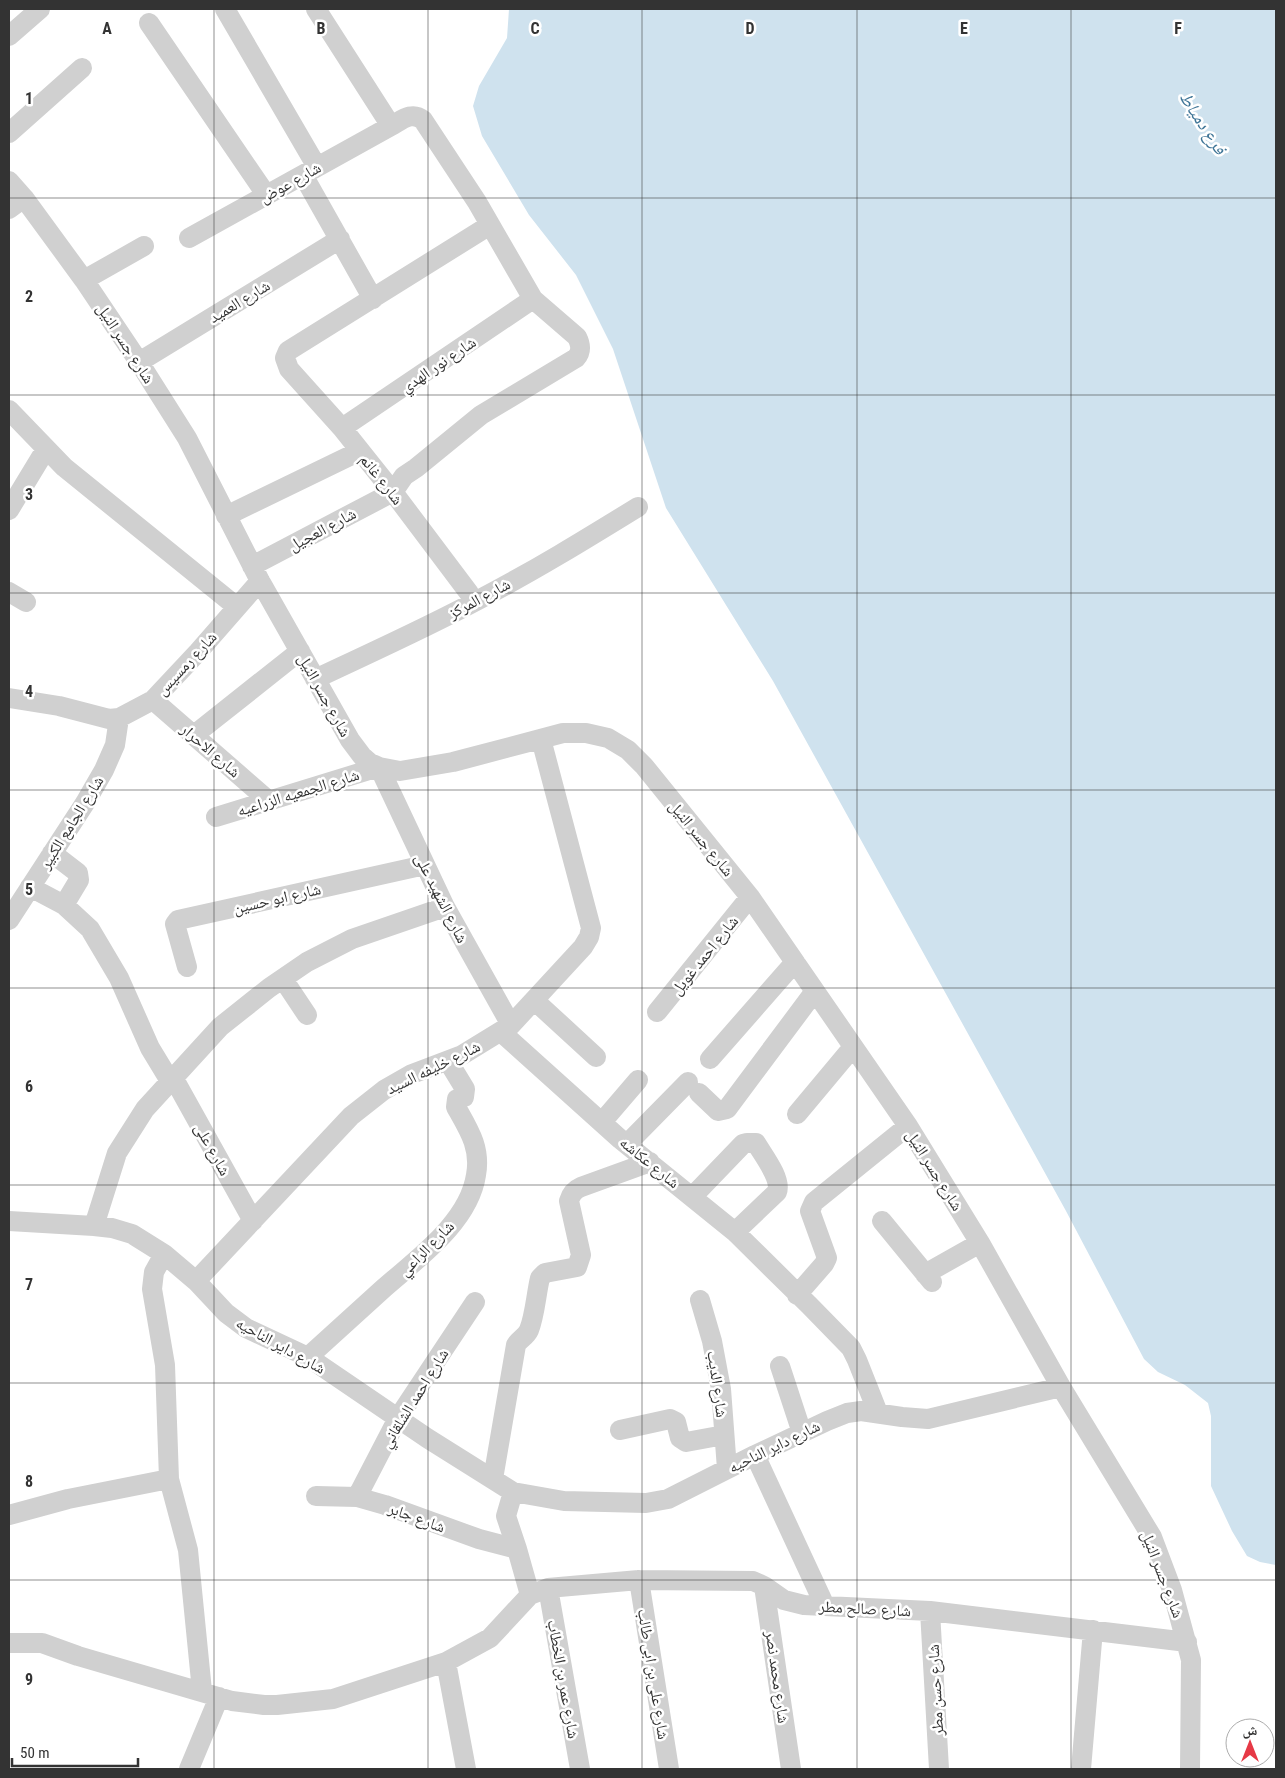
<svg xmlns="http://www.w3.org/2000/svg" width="1285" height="1778" viewBox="0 0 1285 1778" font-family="'Roboto Condensed','Noto Naskh Arabic',sans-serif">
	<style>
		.water { fill: #cfe2ee }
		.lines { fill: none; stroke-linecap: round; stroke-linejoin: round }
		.minor { stroke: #d0d0d0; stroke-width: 20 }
		.grid { fill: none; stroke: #333; stroke-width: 1; stroke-opacity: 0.55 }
		.labels { text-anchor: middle; stroke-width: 5; stroke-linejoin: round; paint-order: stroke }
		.street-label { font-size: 16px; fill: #333; stroke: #fff }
		.water-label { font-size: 18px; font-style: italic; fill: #3f7597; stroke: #fff }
		.grid-label { font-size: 16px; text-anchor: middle; font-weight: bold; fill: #333; stroke: #fff; stroke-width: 5; stroke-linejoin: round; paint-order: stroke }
	</style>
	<rect width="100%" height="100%" fill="#fff"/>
	<path class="water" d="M509 9H1276V1565L1260 1562 1247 1556 1232 1531 1211 1486V1416L1208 1403 1185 1385 1158 1372 1144 1359 1066 1211 773 681 666 508 613 349 576 275 529 215 482 136 473 106 479 86 507 38Z"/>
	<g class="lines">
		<path class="minor" d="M225 9 317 167
			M316 9 391 126
			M149 23 267 196
			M9 36 40 9
			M9 133 82 68
			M303 175 373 299
			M9 181 24 198 84 280 139 362 187 438 260 581 350 740 362 756 370 763 379 767 400 771 453 762 563 733H586L608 738 628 750 644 766 750 897 908 1126 980 1243 1061 1387 1152 1537 1172 1590 1191 1660 1190 1769
			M9 209 24 198
			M189 238 391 126C402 120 412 111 423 120L477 202 533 299 577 337C581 345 582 351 576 358L481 415 416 468 404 476 393 492 252 566
			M84 280 144 246
			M139 362 340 239
			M9 410 64 467 237 607
			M342 428 533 299
			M9 510 46 449
			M226 516 360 451
			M9 592 26 602
			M469 593 393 492 342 428 289 369 285 358 288 351 490 225
			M315 679C370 653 426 628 480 599 534 571 586 539 638 507
			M9 698 59 706 109 719 119 718 153 700 198 652 260 581
			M153 700 269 801
			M194 735 300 651
			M216 817 379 767 445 907 511 1025
			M52 853 78 873 79 880 64 905
			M30 887 64 905 90 929 119 978 150 1048 170 1081
			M9 920 85 803 104 770 115 745 119 718
			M187 967 175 924 178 920 425 865
			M283 979 307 1015
			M534 1000 596 1057
			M657 1012 750 897
			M501 1032 620 1139 735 1232 809 1305 851 1348 857 1360 878 1413
			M710 1059 795 962
			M173 1077 253 1221
			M699 1093 718 1111 727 1109 815 991
			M797 1114 853 1047
			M602 1122 638 1080
			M627 1144 688 1082
			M692 1197 743 1144 747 1143H756C763 1155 782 1179 777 1192L735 1232
			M9 1221 94 1226 112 1228 132 1234 164 1254 196 1281 226 1313 246 1328 308 1357 427 1438 513 1492 564 1501 646 1503 668 1499 755 1455 827 1421 847 1413 861 1411 902 1417 928 1419 1061 1387
			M882 1221 932 1282
			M94 1226 117 1153 145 1109 220 1027 269 988 307 962 352 939 445 907
			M164 1254 154 1272 152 1289 165 1365 169 1479 188 1550 202 1691
			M925 1274 980 1243
			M196 1281 351 1116 384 1090 412 1074 462 1055 511 1025 583 947 589 937 591 928 541 739
			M797 1295 824 1264 827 1258 810 1211 814 1202 908 1126
			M700 1300 712 1341 721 1389 727 1469
			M308 1357C333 1334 359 1311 384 1288 418 1258 469 1222 476 1175 481 1148 469 1130 456 1107L457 1099 464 1097 465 1089 448 1061
			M780 1366 802 1433
			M620 1430 670 1419 676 1422 680 1438 686 1442 724 1435
			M755 1455 825 1606
			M493 1479 516 1345C519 1339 526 1337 529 1330 535 1315 536 1295 540 1278L545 1273 577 1267 581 1255 569 1201C571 1194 574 1190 581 1187L650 1162
			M513 1492 506 1516 517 1549 530 1595
			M316 1496 357 1497 385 1505 479 1539 517 1549
			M357 1497 398 1418 475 1302
			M9 1515 68 1499 169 1479
			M639 1580 669 1769
			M764 1586 791 1769
			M548 1588 580 1769
			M930 1611 939 1769
			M9 1643H42L78 1656 232 1701 264 1705H277L333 1699 446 1662 490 1638 530 1595 548 1588 639 1580 753 1581 764 1586 784 1600 804 1605 930 1611 1187 1642
			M446 1662 466 1769
			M189 1769 219 1697
			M1081 1769 1093 1630"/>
	</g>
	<path class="grid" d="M214 9V1769M428 9V1769M642 9V1769M857 9V1769M1071 9V1769M9 198H1276M9 395H1276M9 593H1276M9 790H1276M9 988H1276M9 1185H1276M9 1383H1276M9 1580H1276"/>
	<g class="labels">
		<g class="street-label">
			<text transform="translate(290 182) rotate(-29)" y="6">شارع عوض</text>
			<text transform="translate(239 301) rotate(-31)" y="6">شارع العميد</text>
			<text transform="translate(126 343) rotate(57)" y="6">شارع جسر النيل</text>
			<text transform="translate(438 364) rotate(-34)" y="6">شارع نور الهدي</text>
			<text transform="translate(382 479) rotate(52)" y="6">شارع غانم</text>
			<text transform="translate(322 529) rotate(-28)" y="6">شارع العجيل</text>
			<text transform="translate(479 598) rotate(-28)" y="6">شارع المركز</text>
			<text transform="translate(186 663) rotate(-47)" y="6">شارع رمسيس</text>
			<text transform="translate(325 695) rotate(61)" y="6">شارع جسر النيل</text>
			<text transform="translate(211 750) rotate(41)" y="6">شارع الاحرار</text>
			<text transform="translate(298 792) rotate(-17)" y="6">شارع الجمعيه الزراعيه</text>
			<text transform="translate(71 822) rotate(-58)" y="6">شارع الجامع الكبير</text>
			<text transform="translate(702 838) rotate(51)" y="6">شارع جسر النيل</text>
			<text transform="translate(277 898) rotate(-13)" y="6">شارع ابو حسين</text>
			<text transform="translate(442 898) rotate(63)" y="6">شارع الشهيد على</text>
			<text transform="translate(704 955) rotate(-51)" y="6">شارع احمد غويل</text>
			<text transform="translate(433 1067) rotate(-26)" y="6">شارع خليفه السيد</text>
			<text transform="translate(213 1149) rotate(61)" y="6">شارع على</text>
			<text transform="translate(650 1162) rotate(39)" y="6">شارع عكاشه</text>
			<text transform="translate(935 1170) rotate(58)" y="6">شارع جسر النيل</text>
			<text transform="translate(426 1248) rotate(-45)" y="6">شارع الراعي</text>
			<text transform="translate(281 1345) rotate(29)" y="6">شارع داير الناحيه</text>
			<text transform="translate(718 1384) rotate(82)" y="6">شارع الديب</text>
			<text transform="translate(414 1398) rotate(-58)" y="6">شارع احمد الشلقاني</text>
			<text transform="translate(774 1446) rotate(-26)" y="6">شارع داير الناحيه</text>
			<text transform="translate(417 1517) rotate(20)" y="6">شارع جابر</text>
			<text transform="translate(1163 1574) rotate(69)" y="6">شارع جسر النيل</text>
			<text transform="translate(865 1608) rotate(3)" y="6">شارع صالح مطر</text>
			<text transform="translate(654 1674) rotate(81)" y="6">شارع على بن ابى طالب</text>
			<text transform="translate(778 1677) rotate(82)" y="6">شارع محمد نصر</text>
			<text transform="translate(564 1679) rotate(80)" y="6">شارع عمر بن الخطاب</text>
			<text transform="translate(935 1690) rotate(-93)" y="6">شارع حسن مطر</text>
		</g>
		<g class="water-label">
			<text transform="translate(1203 123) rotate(57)" y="6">فرع دمياط</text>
		</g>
	</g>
	<g class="grid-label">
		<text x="107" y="34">A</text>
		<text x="321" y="34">B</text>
		<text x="535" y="34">C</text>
		<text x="750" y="34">D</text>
		<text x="964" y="34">E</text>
		<text x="1178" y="34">F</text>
		<text x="29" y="104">1</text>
		<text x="29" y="302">2</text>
		<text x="29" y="500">3</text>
		<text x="29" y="697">4</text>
		<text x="29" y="895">5</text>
		<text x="29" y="1092">6</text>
		<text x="29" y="1290">7</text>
		<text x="29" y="1487">8</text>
		<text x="29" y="1685">9</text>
	</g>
	<rect width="1285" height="1778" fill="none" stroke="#333333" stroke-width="20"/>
	<g transform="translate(1250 1743)"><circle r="24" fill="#ffffff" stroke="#adadad"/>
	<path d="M0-4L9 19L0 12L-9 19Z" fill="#e63946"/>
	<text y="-8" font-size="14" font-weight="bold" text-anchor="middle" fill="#333333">ش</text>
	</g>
	<path d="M12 1758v8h126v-8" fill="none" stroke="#333333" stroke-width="2.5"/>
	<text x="20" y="1758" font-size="15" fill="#333333" stroke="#ffffff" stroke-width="4" paint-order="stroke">50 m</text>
</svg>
